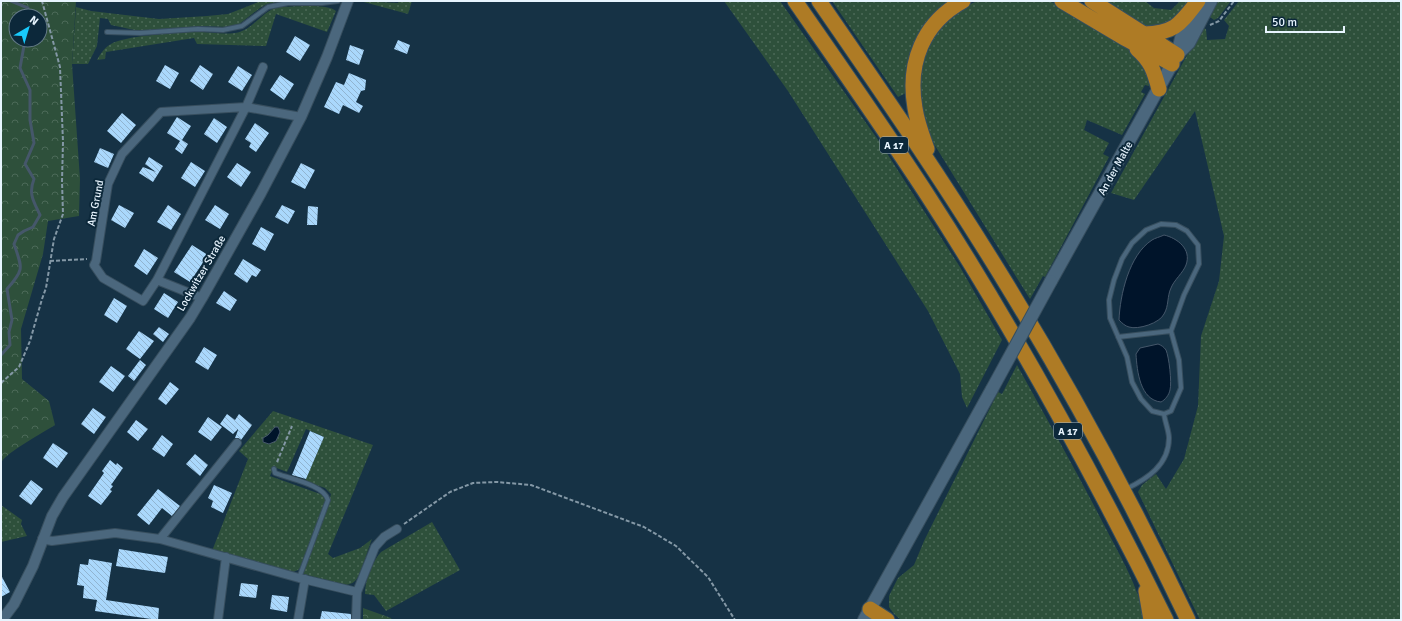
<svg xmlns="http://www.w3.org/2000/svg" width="1402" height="621" viewBox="0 0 1402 621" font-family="Signika,sans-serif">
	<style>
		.grass { fill: url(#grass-dots) }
		.forest { fill: url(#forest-crowns); fill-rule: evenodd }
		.water { fill: #00142a; stroke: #45576a }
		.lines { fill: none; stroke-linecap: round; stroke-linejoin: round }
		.stream { stroke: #45576a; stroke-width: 3 }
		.building { fill: url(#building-back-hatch) }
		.service-casing { stroke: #374e5e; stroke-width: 6 }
		.minor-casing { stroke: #374e5e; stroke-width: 10 }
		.tertiary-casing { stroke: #374e5e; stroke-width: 12 }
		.secondary-casing { stroke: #374e5e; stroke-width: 14 }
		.motorway-casing { stroke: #374e5e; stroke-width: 17 }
		.path { stroke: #8498a6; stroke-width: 2; stroke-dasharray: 4 2; stroke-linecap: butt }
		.service { stroke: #4b677d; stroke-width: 4 }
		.minor { stroke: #4b677d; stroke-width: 8 }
		.tertiary { stroke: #4b677d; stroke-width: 10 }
		.secondary { stroke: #4b677d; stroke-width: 12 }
		.motorway { stroke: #ae7b25; stroke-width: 15 }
		.secondary-bridge-casing { stroke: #374e5e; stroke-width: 14; stroke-linecap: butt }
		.secondary-bridge { stroke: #4b677d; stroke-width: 12 }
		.labels { text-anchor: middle; stroke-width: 4; stroke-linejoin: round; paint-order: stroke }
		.shield { fill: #0c283a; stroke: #a5b7c3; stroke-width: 1 }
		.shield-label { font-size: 10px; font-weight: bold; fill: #e7f4fe }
		.street-label { font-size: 11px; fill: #e7f4fe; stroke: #0c283a }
	</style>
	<defs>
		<pattern id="grass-dots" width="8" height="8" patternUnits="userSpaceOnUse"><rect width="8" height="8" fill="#2e503b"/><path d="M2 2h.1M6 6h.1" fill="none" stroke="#4c6a58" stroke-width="1.8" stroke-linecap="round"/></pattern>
		<pattern id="forest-crowns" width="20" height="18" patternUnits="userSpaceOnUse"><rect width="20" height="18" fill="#2e503b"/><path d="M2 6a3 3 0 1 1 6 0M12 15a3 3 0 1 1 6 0" fill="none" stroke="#4c6a58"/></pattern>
		<pattern id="building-back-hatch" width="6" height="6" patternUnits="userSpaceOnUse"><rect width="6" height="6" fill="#aad8fc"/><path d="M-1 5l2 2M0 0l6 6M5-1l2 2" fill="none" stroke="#91b4d0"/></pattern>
	</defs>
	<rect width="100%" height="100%" fill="#163245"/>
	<path class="grass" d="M261 1H325H282L267 4 260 8 238 25 228 27 201 26 139 31 111 25 108 19 100 18 97 46 88 64H72L76 7 91 11 159 19 207 16 228 14Z
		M360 1 398 3 399 1H412L408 14Z
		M724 1H780L881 144 960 267 1002 340 967 408 962 397 960 374 928 311 788 91Z
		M832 1H950L908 63 905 77 906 93 898 97Z
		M977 1H1050L1134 51 1151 76 1149 86 1145 85 1141 92 1145 94 1122 135 1087 120 1084 130 1109 143 1103 154 1109 157 1045 277 1043 276 1030 299 934 144C929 133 922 119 920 107 913 61 934 19 977 1Z
		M1100 1H1145L1154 8 1171 10 1180 1H1192L1176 21 1146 28Z
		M1215 1H1231L1218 18 1214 20 1210 17 1208 14Z
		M1239 1H1401V620H1200L1138 492 1142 485 1156 474 1166 489 1184 459 1198 406 1201 336 1219 281 1224 236 1195 111 1134 200 1111 193 1202 28 1206 29 1207 40 1225 39 1229 26 1224 20Z
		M279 7C291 7 328 3 336 11L327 32 276 14 266 46 197 44 194 38 106 52 105 59 97 60C101 53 104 48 111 44 124 36 172 33 189 32 204 31 220 35 235 33 253 31 262 10 279 7Z
		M1017 365C1046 418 1076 470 1103 523 1119 554 1138 585 1145 620H901L894 614 889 607V596L898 578 914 565 924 541 998 392 1002 394Z
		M273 411 373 445 328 554 333 558 360 548 372 539C368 548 361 576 355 581 352 584 349 584 346 585L303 574 329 502 331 494 325 488 305 481 324 437 306 429 287 472 274 467 270 476 323 495 326 501 301 567 298 570 293 572 212 551 248 459 239 451Z
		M1 505 22 520 21 524 27 536 1 542Z
		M432 522 460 570 386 611 374 595 365 594C365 580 372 562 381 552Z"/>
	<path class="forest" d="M1 1H76L72 64 80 179 79 216 48 221 43 254 21 329 22 379 49 401 55 425C44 432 5 453 1 463ZM16 16H40V40H16Z
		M363 608 391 618 392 620H363Z"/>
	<path class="water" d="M1164 235C1177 238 1192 249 1186 265 1183 273 1174 280 1171 288 1167 296 1169 306 1164 314 1160 323 1138 330 1129 327 1125 326 1122 323 1119 320 1120 295 1129 255 1152 240 1155 238 1160 237 1164 235Z
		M1158 344C1161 345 1164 347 1166 350 1169 357 1172 382 1170 390 1169 395 1165 400 1161 402 1140 400 1137 371 1136 354L1140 348Z
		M275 427H278L280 432 276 441 269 444 263 442V438L268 435Z"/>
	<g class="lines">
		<path class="stream" d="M11 1 28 8 27 16
			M1 355 10 345 9 332 12 320 7 289C25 269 22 268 14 244L18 235 24 231 33 227 40 215C34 202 28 194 34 179L25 164 34 143 30 120V90L20 68 25 40"/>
	</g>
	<path class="building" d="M295 36 310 45 300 61 286 52Z
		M398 40 410 45 407 54 394 49Z
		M350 45 364 50 359 65 346 60Z
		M165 65 179 73 170 89 156 81Z
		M200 65 213 74 203 90 190 81Z
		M238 66 252 75 242 91 228 82Z
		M349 73 366 80 365 90 361 91 356 102 363 106 359 113 343 105 339 114 324 107 336 82 344 85Z
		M280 75 294 84 284 100 270 90Z
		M122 113 136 125 121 143 107 131Z
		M177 117 191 126 182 140 188 144 182 154 175 149 180 141 167 133Z
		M214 118 227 127 217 143 204 134Z
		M255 123 269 133 256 152 249 147 251 143 245 139Z
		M100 148 114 154 108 168 94 162Z
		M149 157 163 166 153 182 139 173 143 167 156 172 145 164Z
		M191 162 205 171 195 187 181 178Z
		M237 163 251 172 241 187 227 177Z
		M301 163 315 170 305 189 291 182Z
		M119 205 134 213 125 228 111 220Z
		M168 205 181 214 171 230 157 222Z
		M215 205 229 214 220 229 205 220Z
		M282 205 295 211 288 224 275 217Z
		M308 206 318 207 317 225H307Z
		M261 227 274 234 265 251 252 244Z
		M192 245 208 255 190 282 174 272Z
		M144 249 158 258 147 275 134 266Z
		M243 259 261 270 256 277 252 275 247 283 234 274Z
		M224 291 237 300 230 311 216 303Z
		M164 293 178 302 168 318 154 309Z
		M114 298 127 306 117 323 104 315Z
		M159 327 169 334 163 342 153 334Z
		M139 331 154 341 140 359 126 349Z
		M204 347 217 355 208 370 195 362Z
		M140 360 146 365 134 381 128 376Z
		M111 366 125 376 113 392 99 382Z
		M170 382 179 389 166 405 158 399Z
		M93 408 106 417 94 434 81 424Z
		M227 414 235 420 239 414 252 425 241 440 238 438H235L238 430V429L233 434 220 424Z
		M208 417 222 427 211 441 198 432Z
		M136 420 148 429 138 441 127 432Z
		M310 431 324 437 306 479 292 475Z
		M162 435 173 444 164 457 152 449Z
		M53 443 68 453 57 468 43 458Z
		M195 454 208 465 200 476 186 464Z
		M110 460 116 465 117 463 123 468 111 485 113 486 110 490 112 491 101 505 88 496 104 473 102 471Z
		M31 480 43 489 31 505 19 496Z
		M214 485 232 493 223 513 211 507 213 501 208 498Z
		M158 489 180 506 172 516 162 508 149 525 137 515Z
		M119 549 168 557 165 573 116 566Z
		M89 559 112 563 106 600 159 608 158 620 95 611 97 600 83 598 84 586 77 585 80 564 88 565Z
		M1 575 10 592 1 597Z
		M241 583 258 585 256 598 239 596Z
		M272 595 289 597 287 612 270 609Z
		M322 611 351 614V620H320Z"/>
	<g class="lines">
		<g class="service-casing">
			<path id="service" d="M107 32 140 33 198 29 223 30 242 26 268 7 288 3H322L338 1
				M1118 337 1171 331
				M274 469 275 473 278 474C291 479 324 485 328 500L299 578
				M1126 489C1147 479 1169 465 1169 438 1169 431 1165 422 1164 414L1152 411 1141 399 1132 382 1127 357 1110 318 1109 300 1114 280 1122 259 1132 243 1146 230 1161 224 1176 225 1187 231 1198 245 1199 264 1184 295 1171 331 1179 360 1181 388 1171 411 1164 414"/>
		</g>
		<g class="minor-casing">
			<path id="minor" d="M263 67 246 107 157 280 143 301 103 278 94 265 96 261 108 184 122 154 161 112 246 107 301 117
				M157 280 202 298
				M42 539 52 541 115 533 160 539 299 578 357 592
				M160 539 237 443
				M218 620 226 557
				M298 620 305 579
				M356 620 357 592 375 547 384 537 397 529"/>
		</g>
		<g class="tertiary-casing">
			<path id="tertiary" d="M2 620 14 604 33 566 52 516 63 497 190 318 202 298 261 193 301 117 327 57 348 1"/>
		</g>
		<g class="secondary-casing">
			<path id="secondary" d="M1177 55 1189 43 1211 1
				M1051 281 1172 64 1177 55 1181 38 1194 12
				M864 620 992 389"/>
		</g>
		<g class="motorway-casing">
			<path id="motorway" d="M795 1C840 66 885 130 928 196 1016 332 1094 475 1166 620
				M819 1C884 95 948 188 1007 285 1073 393 1134 506 1188 620
				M1062 1 1126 39 1172 64
				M1092 1 1177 55
				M1144 34C1175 33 1180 24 1198 1
				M1137 49C1151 61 1154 71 1159 89
				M927 149C922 135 917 122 915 108 907 63 923 23 963 1
				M1146 591 1151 620
				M870 609 887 620"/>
		</g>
		<path class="path" d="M1210 25 1219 21 1234 1
			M50 261 87 259
			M1 383 19 367 30 341 42 299 46 288 54 239 63 214 62 181 63 142 60 67 42 1
			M277 462 292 426
			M404 524 450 492 473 483 497 482 531 485 644 527 676 546 708 577 735 620"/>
		<use href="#service" class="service"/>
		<use href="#minor" class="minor"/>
		<use href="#tertiary" class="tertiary"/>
		<use href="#secondary" class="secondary"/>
		<use href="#motorway" class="motorway"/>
		<g class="secondary-bridge-casing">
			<path id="secondary-bridge" d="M992 389 1051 281"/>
		</g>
		<use href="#secondary-bridge" class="secondary-bridge"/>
	</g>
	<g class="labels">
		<g class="shield">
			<rect x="880" y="137" width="28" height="16" rx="3"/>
			<rect x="1054" y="423" width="28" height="16" rx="3"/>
		</g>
		<g class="shield-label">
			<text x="894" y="149">A 17</text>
			<text x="1068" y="435">A 17</text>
		</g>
		<g class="street-label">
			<text transform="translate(1115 168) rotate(-61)" y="4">An der Malte</text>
			<text transform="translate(95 203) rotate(-79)" y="4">Am Grund</text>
			<text transform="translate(201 273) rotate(-60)" y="4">Lockwitzer Straße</text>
		</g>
	</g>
	<rect width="1402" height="621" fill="none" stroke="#e7f4fe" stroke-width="4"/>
	<g transform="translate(28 28) rotate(38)"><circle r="19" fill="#0c283a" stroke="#647a88"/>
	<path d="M0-3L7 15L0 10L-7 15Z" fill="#18cafc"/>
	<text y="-6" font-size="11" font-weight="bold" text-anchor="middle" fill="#e7f4fe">N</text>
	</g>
	<path d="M1266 26v6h78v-6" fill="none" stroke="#e7f4fe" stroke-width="2"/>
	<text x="1272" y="26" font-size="12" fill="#e7f4fe" stroke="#0c283a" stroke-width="3" paint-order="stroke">50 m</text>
</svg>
